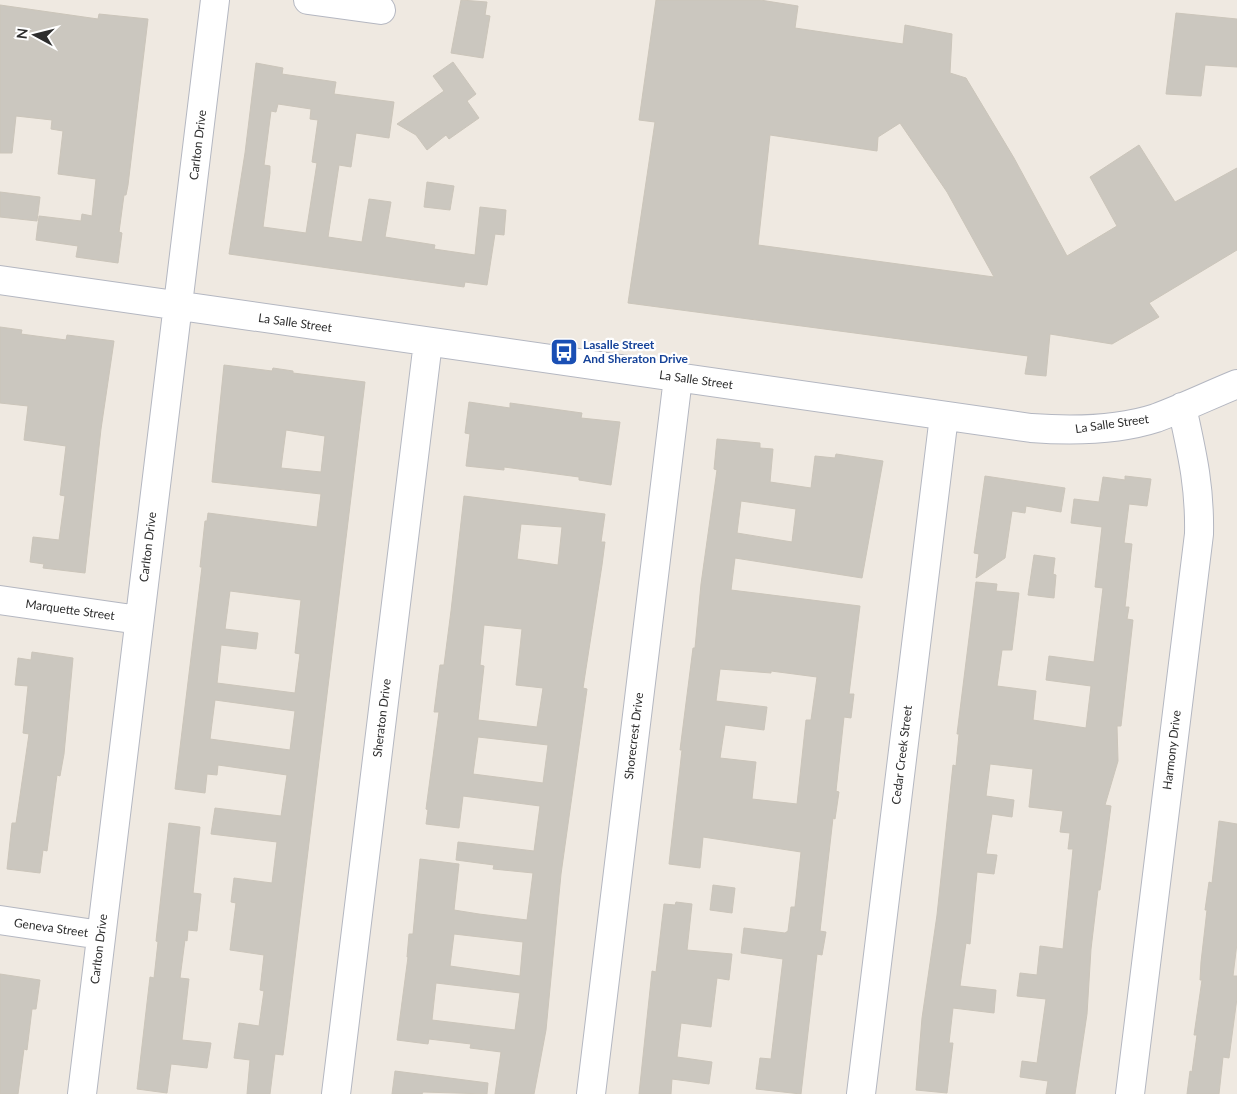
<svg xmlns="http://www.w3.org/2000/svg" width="1237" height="1094" viewBox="0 0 1237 1094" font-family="Lato,sans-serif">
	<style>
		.building { fill: #cbc7bf; stroke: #cbc5ba; fill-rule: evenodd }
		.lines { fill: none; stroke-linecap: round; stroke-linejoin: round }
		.minor-casing { stroke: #b4b7c1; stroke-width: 30 }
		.minor { stroke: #fff; stroke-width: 28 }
		.labels { text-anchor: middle; stroke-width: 4.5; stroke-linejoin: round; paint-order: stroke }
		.street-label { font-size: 12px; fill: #2e2e2e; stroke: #fff }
		.transit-label { font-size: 12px; font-weight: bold; fill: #164399; stroke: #fff; text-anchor: start }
	</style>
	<rect width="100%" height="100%" fill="#efe9e1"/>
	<path class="building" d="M461 0 487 2 485 15 490 16 483 58 451 53Z
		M656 0H760L798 6 795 28 903 44 905 25 952 34 950 73 966 78 1014 158 1067 256 1117 226 1090 177 1139 145 1175 202 1237 168V250L1149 303 1159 317 1112 344 1050 334 1046 376 1025 374 1028 356 628 303 655 122 639 120ZM900 123 947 192 994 277 758 245 770 135 877 151 878 137Z
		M0 5 98 19 99 14 148 19 128 185 126 195H124L119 232 122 233 118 263 76 257 78 246 36 240 39 216 81 221 82 214 92 216 96 179 58 174 63 131 51 129 52 120 16 116 12 153H0Z
		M1176 13 1237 19V67L1205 65 1201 96 1166 94Z
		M453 62 476 94 467 101 479 118 449 139 446 135 427 150 416 135 397 124 444 91 433 76Z
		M256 63 283 68 282 74 336 82 334 94 394 102 389 138 356 133 351 167 339 165 328 237 362 242 369 199 391 202 385 237 435 245 434 249 475 255 480 207 506 210 504 235 495 234 487 285 465 282 464 287 229 254 245 153ZM278 104 311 109 310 119 318 120 312 162 317 163 306 233 263 227 270 173V166L264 165 271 111 276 112Z
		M427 182 454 186 450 210 424 207Z
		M0 192 40 197 37 221 0 217Z
		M0 327 22 330 21 334 66 340 67 335 114 341 101 429 85 573 43 568 44 564 30 562 33 537 59 540 65 496 60 495 66 446 24 440 28 406 0 403Z
		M224 365 272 371 273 368 293 371V373L365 382 287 1024 283 1055 275 1054 270 1094H247L250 1060 234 1058 239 1023 259 1026 264 991 260 990 264 955 230 950 236 903 231 902 234 878 272 883 277 842 211 834 215 808 281 816 287 775 218 765 217 775 207 774 205 793 175 789 202 567H200L205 521H207L208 513 317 527 321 494 212 482ZM286 430 325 436 321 472 281 468ZM230 591 301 600 295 653 300 654 295 693 217 683 221 645 256 649 258 633 225 629ZM215 700 295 711 290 750 210 739Z
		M469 402 510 408V403L582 413 581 418 620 422 611 485 579 480V477L504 467V470L466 466 470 434 465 433Z
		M717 439 760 443V448L773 449 770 482 811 488 815 456 835 458 836 454 883 461 862 578 735 558 731 590 860 606 849 694H854L851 718 844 717 836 791 839 792 835 819 833 818 820 931 826 932 822 955 817 954 801 1094 756 1089 760 1058 771 1059 783 959 741 953 744 928 785 933 788 931 791 907H795L801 852 703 837 700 868 669 864 682 750H680L693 648H695L701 584 717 470 714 469ZM741 501 796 509 792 542 737 533ZM720 669 771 673V671L817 677 811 720H806L797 804 752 799 756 762 720 758 725 725 764 730 767 707 716 701Z
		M985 476 1065 488 1061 512 1026 506 1025 513 1012 511 1005 558 976 578 979 554 974 553Z
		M1125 476 1151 479 1147 506 1129 504 1124 543 1132 544 1125 607H1129L1127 619 1133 620 1121 726H1117L1118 761 1105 805 1111 806 1100 890H1098L1091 949 1087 1014 1075 1094H1046L1048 1081 1020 1077 1022 1061 1037 1063 1046 999 1017 996 1020 973 1037 975 1040 946 1063 949 1073 849H1068L1070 833 1060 832 1063 811 1029 807 1033 769 990 764 986 796 1014 800 1012 817 992 814 986 854 997 855 994 874 977 872 970 944 966 943 960 986 996 990 994 1013 953 1008 949 1043H953L947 1093 916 1090 922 1018 937 915 953 765 956 766 959 734H957L976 582 997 584 996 591 1019 593 1012 650H1002L997 686 1036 691 1033 720 1086 728 1091 686 1046 680 1049 656 1094 662 1103 588 1095 587 1102 527 1071 523 1074 499 1099 502 1103 477 1125 480Z
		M464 496 605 514 601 542H605L602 565 583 688 587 689 561 874 546 1030 534 1094H495L501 1052 470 1048 471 1044 429 1039 428 1044 397 1040 408 957H407L409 934H413L420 859 459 864 454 910 479 914 527 920 533 873 493 869 494 865 456 860 458 842 534 851 540 806 463 796 459 828 426 824 428 810 426 809 439 712H434L440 665H444L451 611ZM521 524 562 527 558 565 517 559ZM484 625 522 629 516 685 543 688 537 727 478 720 484 666 480 665ZM478 737 548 745 543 783 473 774ZM454 934 523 942 520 976 450 966ZM436 983 520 993 515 1030 432 1020Z
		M1034 555 1055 558 1053 574 1056 575 1054 598 1028 595Z
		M32 652 73 658 64 754 60 776 57 775 47 851 43 850 40 873 7 869 12 823H16L29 734 23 733 28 686 15 685 18 658 31 660Z
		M1219 821 1237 824V943L1233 976H1237V998L1229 1058 1223 1057 1219 1094H1187L1190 1071 1192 1072 1197 1035H1194L1202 980H1200L1201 962 1207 910H1205L1209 882 1212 883Z
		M169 823 200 827 193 893 201 894 197 931 188 930 187 941 185 940 180 978 189 979 182 1040 211 1043 207 1068 171 1064 167 1093 137 1089 150 977 154 978 158 942 156 941Z
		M713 885 735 888 732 913 710 910Z
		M676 902 692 904 687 950 732 954 729 980 717 978 711 1027 681 1023 677 1057 712 1062 709 1084 672 1079 671 1094H639L652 971 656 972 664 904 675 905Z
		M0 974 40 980 36 1009H32L27 1050 24 1049 18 1094H0Z
		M395 1071 488 1083 487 1094 423 1092 422 1094H392Z"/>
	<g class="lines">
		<g class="minor-casing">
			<path id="minor" d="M308 0 381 10
				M0 280 1031 428C1072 431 1116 431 1156 418 1183 408 1210 395 1237 384
				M0 600 139 620
				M0 920 101 935
				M82 1094 215 0
				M336 1094 428 342
				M591 1094 678 378
				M861 1094 944 416
				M1130 1094 1199 534C1200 486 1192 453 1182 407"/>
		</g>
		<use href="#minor" class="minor"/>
	</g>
	<defs>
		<g id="bus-square" transform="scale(1.4375)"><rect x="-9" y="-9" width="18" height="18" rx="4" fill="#1a4fb4" stroke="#fff"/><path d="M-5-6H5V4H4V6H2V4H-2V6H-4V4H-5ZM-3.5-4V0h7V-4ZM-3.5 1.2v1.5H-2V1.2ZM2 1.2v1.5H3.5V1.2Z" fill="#fff"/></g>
	</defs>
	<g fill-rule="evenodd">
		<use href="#bus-square" x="564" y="352"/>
	</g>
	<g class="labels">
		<g class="street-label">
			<text transform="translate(198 145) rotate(-83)" y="4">Carlton Drive</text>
			<text transform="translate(295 323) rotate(8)" y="4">La Salle Street</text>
			<text transform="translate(696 380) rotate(8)" y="4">La Salle Street</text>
			<text transform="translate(1112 424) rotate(-8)" y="4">La Salle Street</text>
			<text transform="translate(148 547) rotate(-83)" y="4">Carlton Drive</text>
			<text transform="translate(70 610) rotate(8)" y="4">Marquette Street</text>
			<text transform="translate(382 718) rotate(-83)" y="4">Sheraton Drive</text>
			<text transform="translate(634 736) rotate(-83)" y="4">Shorecrest Drive</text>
			<text transform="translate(1172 750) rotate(-83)" y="4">Harmony Drive</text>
			<text transform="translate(902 755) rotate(-83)" y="4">Cedar Creek Street</text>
			<text transform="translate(51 928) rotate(8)" y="4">Geneva Street</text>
			<text transform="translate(99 949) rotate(-83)" y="4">Carlton Drive</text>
		</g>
		<g class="transit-label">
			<text x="583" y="349">Lasalle Street<tspan x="583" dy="14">And Sheraton Drive</tspan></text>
		</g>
	</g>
	<g transform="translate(35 35) rotate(277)" stroke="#ffffff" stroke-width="4" paint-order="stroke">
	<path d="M0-4L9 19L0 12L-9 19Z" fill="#2e2e2e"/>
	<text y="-8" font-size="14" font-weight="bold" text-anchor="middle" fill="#2e2e2e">N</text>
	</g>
</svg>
